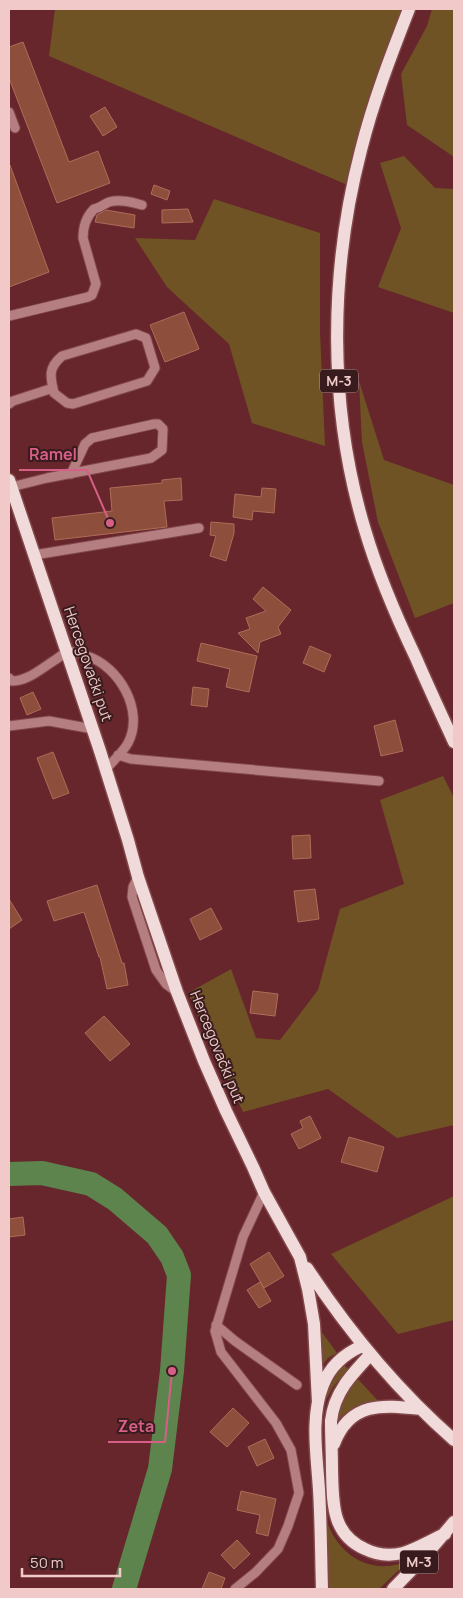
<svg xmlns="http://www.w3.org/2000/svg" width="463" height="1598" viewBox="0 0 463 1598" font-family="Manrope,sans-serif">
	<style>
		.green { fill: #705324 }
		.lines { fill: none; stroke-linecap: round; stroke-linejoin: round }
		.river { stroke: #5e844e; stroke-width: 24 }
		.building { fill: #8d4e3c; stroke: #b06c59 }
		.minor-casing { stroke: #82474b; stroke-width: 11 }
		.major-casing { stroke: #82474b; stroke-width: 15 }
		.minor { stroke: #b57f81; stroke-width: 9 }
		.major { stroke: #f1dada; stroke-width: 12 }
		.labels { text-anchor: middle; stroke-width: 4; stroke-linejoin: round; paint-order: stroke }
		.shield { fill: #381b1d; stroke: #ba9595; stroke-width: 1 }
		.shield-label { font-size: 14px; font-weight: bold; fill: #f1c9c9 }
		.street-label { font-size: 15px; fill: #f1c9c9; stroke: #381b1d }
		.leader { fill: none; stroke: #d55f87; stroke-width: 2 }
		.callout-dot { fill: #d55f87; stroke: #381b1d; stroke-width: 2 }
		.callout-label { font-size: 16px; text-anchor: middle; font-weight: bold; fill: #d55f87; stroke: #381b1d; stroke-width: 4; stroke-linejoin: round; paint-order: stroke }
	</style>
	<rect width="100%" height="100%" fill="#66262c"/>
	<path class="green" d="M55 9H409L352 187 49 56Z
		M432 9H454V157L407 125 401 74 427 26Z
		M404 156 435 188 454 189V313L378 287 401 228 380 163Z
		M214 199 320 233V332L325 446 252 423 229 344 167 287 135 238 195 240Z
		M359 381 384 460 454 485V603L415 618 378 522 362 442Z
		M443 776 454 798V1125L397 1138 328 1089 243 1112 188 993 231 969 256 1038 280 1040 318 990 340 909 404 884 380 800Z
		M454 1196V1320L398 1334 331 1254Z
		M310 1316 337 1353 328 1358 321 1367Z
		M344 1365 348 1369 333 1387 323 1405 321 1420 324 1509C330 1547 363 1576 402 1563L404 1565 379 1589H322L319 1398 341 1366Z
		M356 1377 380 1403C361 1401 346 1410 335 1424L332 1415Z"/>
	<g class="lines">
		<path class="river" d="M9 1174 42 1173 91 1184 115 1199 157 1235 172 1257 179 1275 172 1371 160 1469 124 1589"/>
	</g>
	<path class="building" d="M23 42 69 162 98 151 110 183 57 203 9 78V47Z
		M105 107 117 127 103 136 90 116Z
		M9 165H10L49 272 9 287Z
		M154 185 170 191 167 200 151 194Z
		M188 209 193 222 162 223V210Z
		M106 210 135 215 134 228 95 222 97 215Z
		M184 312 199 349 165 362 150 325Z
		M181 478 182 500 164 501 167 527 55 540 52 518 112 511 110 488 162 483V480Z
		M262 488 276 489 274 513 253 511 252 520 233 517 235 494 261 497Z
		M211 522 234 524V533L226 561 210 556 216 536 210 535Z
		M263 587 291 610 278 627 281 634 260 642 258 653 238 633 250 629 246 618 266 611 253 599Z
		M201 643 257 656 249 692 226 687 230 669 197 661Z
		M310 646 331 655 324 672 303 663Z
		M193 687 209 689 207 707 191 705Z
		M33 692 41 709 27 715 20 698Z
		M395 720 403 751 381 756 374 726Z
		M53 752 69 793 53 799 37 758Z
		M310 835 311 858 293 859 292 836Z
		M97 885 122 963H124L128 985 107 989 100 957H99L84 912 54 921 47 901Z
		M315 889 319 919 298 922 294 891Z
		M9 899 22 920 9 929Z
		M211 908 222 929 200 940 190 919Z
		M253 991 278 994 275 1016 250 1013Z
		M104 1016 130 1044 110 1061 85 1033Z
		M310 1116 321 1138 299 1149 291 1134 303 1128 300 1121Z
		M349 1137 384 1147 377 1172 341 1162Z
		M23 1217 25 1235 9 1237V1219Z
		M269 1252 284 1276 264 1288 250 1264Z
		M260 1282 271 1301 259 1308 247 1290Z
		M233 1408 249 1423 227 1447 210 1432Z
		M265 1439 274 1458 257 1466 248 1447Z
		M241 1491 276 1499 268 1536 256 1533 260 1515 237 1510Z
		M237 1540 250 1554 234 1569 221 1555Z
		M209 1572 225 1578 221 1589H202Z"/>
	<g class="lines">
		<g class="minor-casing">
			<path id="minor" d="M9 112 15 128
				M9 316 88 297 92 295 96 284 83 238C83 226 86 217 94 209 100 208 104 204 109 202 120 199 131 202 142 205
				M136 334 146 338 155 368 147 381 73 404 67 403 54 393C50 376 48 368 62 356Z
				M9 404 13 401 53 388
				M11 487 47 478 151 458 162 450 163 429 158 424H154L92 438 85 444 71 474
				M34 555 199 528
				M9 678 12 681C28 681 42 668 55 660 59 657 64 653 69 652 74 651 82 654 87 656 119 666 145 711 128 743 123 752 113 761 106 769
				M9 726 49 721 93 729
				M118 755 131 759 379 781
				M138 877 133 887 132 897 156 970 166 984 177 992
				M216 1325 235 1341 297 1385
				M235 1589 256 1572 278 1549 288 1526 299 1493 291 1450 276 1423 221 1352 215 1331 243 1237 264 1192"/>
		</g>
		<g class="major-casing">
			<path id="major" d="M409 9C391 55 373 102 361 150 329 273 328 408 365 530 378 574 396 616 416 658 428 686 441 714 454 742
				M9 480 100 751 128 840 138 877 177 992 204 1061 226 1111 253 1167 264 1192 300 1257 308 1289 314 1324 318 1403
				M307 1268C349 1332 397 1390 454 1440
				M370 1355C351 1375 334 1393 331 1421 331 1437 332 1454 332 1470 333 1502 331 1534 365 1549 377 1555 390 1556 403 1553 417 1549 431 1540 445 1534
				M334 1444C350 1401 383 1405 421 1409
				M322 1589C321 1556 321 1523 319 1490 317 1456 310 1417 323 1385 330 1366 344 1354 362 1346
				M393 1589 424 1557 454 1522"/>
		</g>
		<use href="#minor" class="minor"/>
		<use href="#major" class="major"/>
	</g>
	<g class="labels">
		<g class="shield">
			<rect x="320" y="369.5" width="38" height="23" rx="4"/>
			<rect x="400" y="1550.5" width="38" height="23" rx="4"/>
		</g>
		<g class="shield-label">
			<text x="339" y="386">M-3</text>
			<text x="419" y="1567">M-3</text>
		</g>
		<g class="street-label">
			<text transform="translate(88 664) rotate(71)" y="5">Hercegovački put</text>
			<text transform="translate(217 1047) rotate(68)" y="5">Hercegovački put</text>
		</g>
	</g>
	<path class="leader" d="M110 523L87 470H19M172 1371L165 1442H108"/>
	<g class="callout-dot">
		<circle cx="110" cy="523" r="5"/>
		<circle cx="172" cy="1371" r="5"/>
	</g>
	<g class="callout-label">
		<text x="53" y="460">Ramel</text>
		<text x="136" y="1432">Zeta</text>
	</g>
	<rect width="463" height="1598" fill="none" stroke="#f1c9c9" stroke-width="20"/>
	<path d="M22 1568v8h98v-8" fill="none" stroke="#f1c9c9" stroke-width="2.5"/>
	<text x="30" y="1568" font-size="15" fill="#f1c9c9" stroke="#381b1d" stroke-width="4" paint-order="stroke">50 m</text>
</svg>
